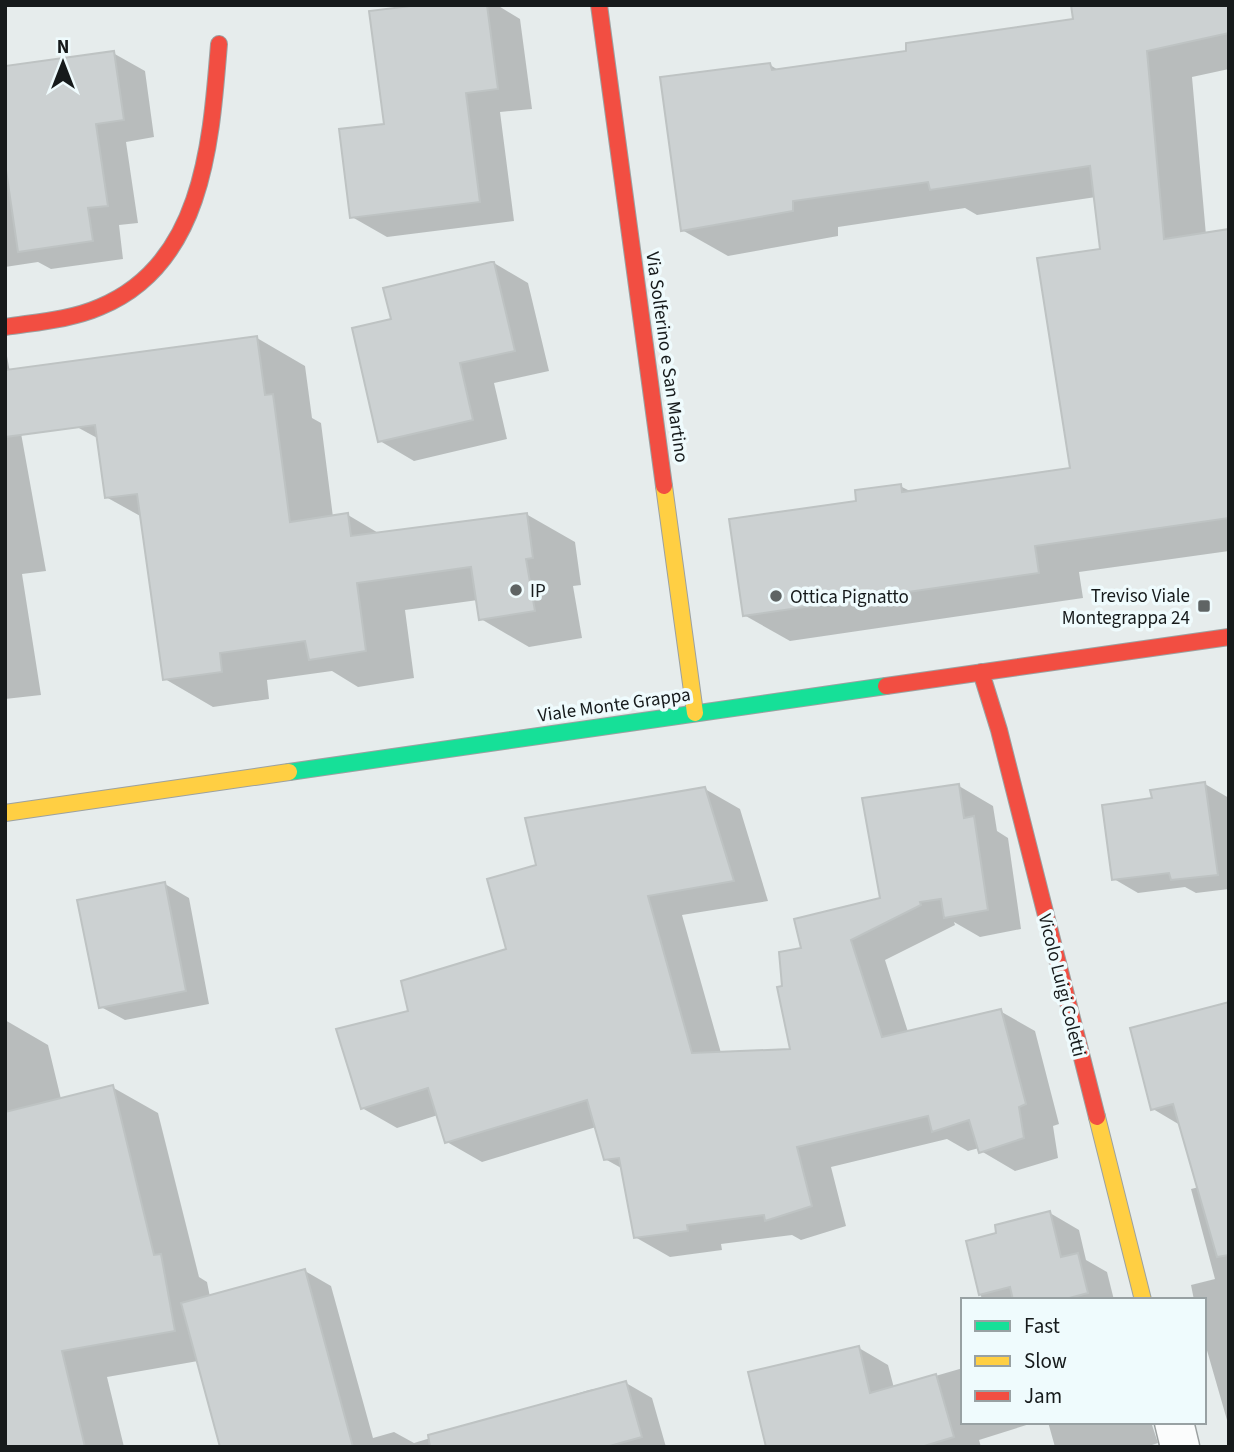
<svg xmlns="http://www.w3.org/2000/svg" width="1234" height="1452" viewBox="0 0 1234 1452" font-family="'Source Sans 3',sans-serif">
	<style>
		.shadow { fill: #0003 }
		.building { fill: #ccd1d2; stroke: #bec3c3; stroke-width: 2 }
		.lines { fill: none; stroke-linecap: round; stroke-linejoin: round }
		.street-casing { stroke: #9ca1a1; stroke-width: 41 }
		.fast-casing { stroke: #9ca1a1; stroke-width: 18 }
		.slow-casing { stroke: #9ca1a1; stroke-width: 18 }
		.jam-casing { stroke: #9ca1a1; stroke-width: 18 }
		.street { stroke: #fbfcfc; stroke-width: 38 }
		.fast { stroke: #16e098; stroke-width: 16 }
		.slow { stroke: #ffcf43; stroke-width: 16 }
		.jam { stroke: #f24e42; stroke-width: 16 }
		.poi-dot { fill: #5f6464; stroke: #effbfd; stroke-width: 2.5 }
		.labels { text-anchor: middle; stroke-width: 7; stroke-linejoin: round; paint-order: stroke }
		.street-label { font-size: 19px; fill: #161a1b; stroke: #effbfd }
		.poi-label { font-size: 19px; fill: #161a1b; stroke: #effbfd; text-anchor: start }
	</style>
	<rect width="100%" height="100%" fill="#e6ecec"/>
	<path class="shadow" d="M433 5H497L520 19 532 109 500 112 514 221 387 237 352 217Z
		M1229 5V69L1192 77 1206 235 1229 231V551L1079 572 1083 598 790 641 744 615 858 502 900 486 912 492 1072 469 1102 250 1096 197 977 215 965 208 838 227V236L728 256 682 230 770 65 780 71Z
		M113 53 145 71 154 137 126 142 138 223 119 225 123 259 51 269 38 262 5 267V166Z
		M494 263 528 283 549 371 494 383 507 439 414 461 380 441 393 321Z
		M257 338 305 366 312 418 321 423 333 517 348 515 380 534 526 514 575 542 581 585 573 586 582 638 529 647 481 619 478 600 405 610 414 678 358 687 332 671 267 680 269 699 213 707 165 679 142 517 106 497 99 439 77 427Z
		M5 345 46 571 22 574 41 695 5 699Z
		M1205 784 1229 798V889L1196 893 1185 887 1138 893 1114 879 1154 800Z
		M959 786 993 806 997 831 1008 838 1021 929 980 937 954 922 955 925 885 960 908 1032 1000 1011 1035 1031 1059 1124 1053 1126 1058 1158 1015 1171 981 1151 979 1148 968 1151 947 1139 831 1167 846 1226 801 1240 792 1235 721 1244 722 1250 670 1257 635 1237 623 1169 605 1159 596 1127 482 1162 447 1142 438 1115 397 1128 362 1108 410 1012 508 950 538 866 705 789 740 809 768 901 682 915 721 1053 792 1050 784 988 803 950 882 899Z
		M165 884 189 898 209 1004 125 1020 101 1007Z
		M1229 1004V1427L1204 1340V1300H1194L1191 1285 1215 1279 1191 1189 1199 1187 1180 1125 1153 1109Z
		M5 1020 48 1045 61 1099 112 1087 158 1113 199 1277 207 1282 210 1297 305 1271 331 1286 373 1438 394 1432 414 1443 589 1390 626 1383 652 1398 666 1447H258L198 1361 107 1377 124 1447H5Z
		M1050 1213 1079 1230 1086 1260 1107 1272 1114 1300H982L968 1242 999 1234Z
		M859 1348 888 1365 894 1388 963 1368V1422H1036L979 1440 981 1447H768Z
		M1048 1422H1151L1158 1443 1146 1447H1055Z"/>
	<path class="building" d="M419 5H487L498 89 466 93 480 202 350 218 339 129 384 124 369 11Z
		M1071 5H1229V33L1147 51 1164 239 1229 229V518L1035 546 1039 573 743 616 729 519 856 501 855 490 901 484 902 492 1070 468 1037 258 1100 249 1090 166 930 190 928 182 793 201V211L681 231 660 77 770 63 772 70 906 51V43L1073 19Z
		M114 51 124 120 96 124 108 206 88 208 93 241 18 252 5 163V66Z
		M491 262H494L515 351 460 363 473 420 378 442 352 328 391 319 383 288Z
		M257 336 265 395 273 394 290 522 348 513 351 536 527 513 533 558 526 559 535 611 479 620 471 567 357 583 366 651 309 660 305 641 220 653 222 672 163 680 137 494 105 498 95 425 5 437V370Z
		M1205 782 1218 875 1171 880 1169 873 1112 880 1102 805 1152 798 1150 790Z
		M959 784 964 818 974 816 988 910 944 918 941 899 920 902 921 905 851 940 882 1037 1001 1009 1026 1104 1019 1107 1024 1138 979 1153 969 1120 932 1132 928 1116 797 1147 812 1206 765 1221 764 1215 687 1225 688 1231 634 1238 619 1158 604 1160 587 1100 445 1143 428 1088 361 1109 336 1029 408 1011 401 981 506 949 487 879 536 865 525 818 705 787 734 881 648 896 692 1053 790 1049 777 987 782 986 779 952 801 948 794 919 880 898 862 798Z
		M165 882 186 991 99 1008 77 900Z
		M1229 1002V1255L1217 1257 1173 1104 1151 1110 1130 1028Z
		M113 1085 154 1255 161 1254 175 1331 62 1351 85 1447H5V1112Z
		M1050 1211 1061 1257 1078 1253 1088 1293 1062 1300H1013L1010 1287 979 1295 966 1241 996 1233 995 1225Z
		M305 1269 353 1447H220L181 1303Z
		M859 1346 870 1393 936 1374 954 1437 921 1447H766L748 1372Z
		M626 1381 642 1437 606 1447H430L428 1435Z"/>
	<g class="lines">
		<g class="street-casing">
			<path id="street" d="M1174 1422 1180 1447"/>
		</g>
		<g class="fast-casing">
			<path id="fast" d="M289 772 886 686"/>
		</g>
		<g class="slow-casing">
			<path id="slow" d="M664 486 695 713
				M5 813 289 772
				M1097 1117 1143 1300"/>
		</g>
		<g class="jam-casing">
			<path id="jam" d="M599 5 664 486
				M5 327C37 322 70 320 100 307 204 264 211 141 219 44
				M981 672 999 730 1097 1117
				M886 686 1229 637"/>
		</g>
		<use href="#street" class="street"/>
		<use href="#fast" class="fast"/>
		<use href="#slow" class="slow"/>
		<use href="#jam" class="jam"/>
	</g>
	<g class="poi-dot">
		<circle cx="516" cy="590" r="7"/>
		<circle cx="776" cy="596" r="7"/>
		<rect x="1197" y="599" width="14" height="14" rx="3.5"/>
	</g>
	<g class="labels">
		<g class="street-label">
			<text transform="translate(668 357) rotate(82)" y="7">Via Solferino e San Martino</text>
			<text transform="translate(614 704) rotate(-8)" y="7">Viale Monte Grappa</text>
			<text transform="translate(1063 985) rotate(76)" y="7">Vicolo Luigi Coletti</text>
		</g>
		<g class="poi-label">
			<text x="530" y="597">IP</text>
			<text x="1190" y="602" text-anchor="end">Treviso Viale<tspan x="1190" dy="22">Montegrappa 24</tspan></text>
			<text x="790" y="603">Ottica Pignatto</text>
		</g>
	</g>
	<rect width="1234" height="1452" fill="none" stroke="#161a1b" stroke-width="14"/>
	<rect x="961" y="1298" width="245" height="126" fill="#effbfd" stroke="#98a1a3" stroke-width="2"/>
	<rect x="975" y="1321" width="35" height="10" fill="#16e098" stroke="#98a1a3" stroke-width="2"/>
	<text x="1024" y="1333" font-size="21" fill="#161a1b">Fast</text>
	<rect x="975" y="1356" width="35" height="10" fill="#ffcf43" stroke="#98a1a3" stroke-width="2"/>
	<text x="1024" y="1368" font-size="21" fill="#161a1b">Slow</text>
	<rect x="975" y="1391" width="35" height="10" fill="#f24e42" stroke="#98a1a3" stroke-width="2"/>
	<text x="1024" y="1403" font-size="21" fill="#161a1b">Jam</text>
	<g transform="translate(63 63)" stroke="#effbfd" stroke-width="5" paint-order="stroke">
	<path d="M0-5L12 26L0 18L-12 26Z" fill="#161a1b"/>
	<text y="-10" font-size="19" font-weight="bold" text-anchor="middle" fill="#161a1b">N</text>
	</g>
</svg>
